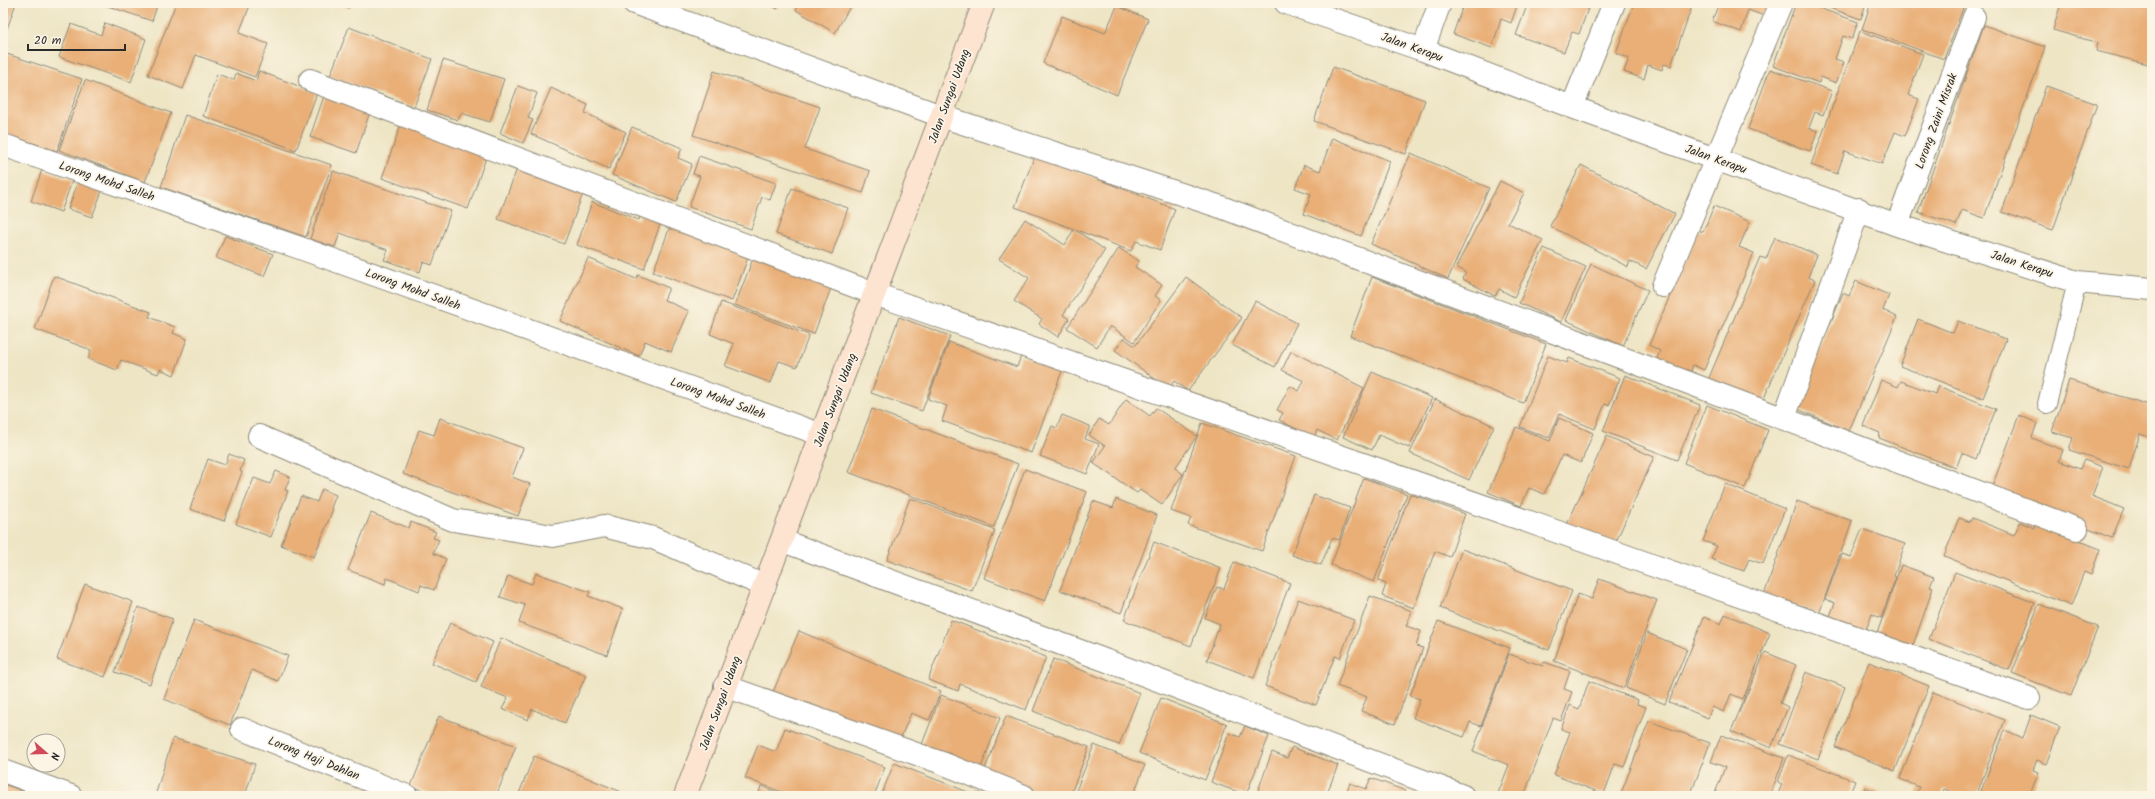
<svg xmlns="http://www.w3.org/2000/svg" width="2155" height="799" viewBox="0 0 2155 799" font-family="Kalam,sans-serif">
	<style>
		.building { fill: #e9af77 }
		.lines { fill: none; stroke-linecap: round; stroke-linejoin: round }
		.lane-casing { stroke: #8c8878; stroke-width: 20 }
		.street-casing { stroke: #8c8878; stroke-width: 24 }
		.secondary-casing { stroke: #8c8878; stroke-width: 24 }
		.lane { stroke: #fff; stroke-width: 18 }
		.street { stroke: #fff; stroke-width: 22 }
		.secondary { stroke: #fde4d1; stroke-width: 22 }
		.labels { text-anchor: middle; stroke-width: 3.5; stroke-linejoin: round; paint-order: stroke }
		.street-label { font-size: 12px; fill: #2b2b2b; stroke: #fcf5e5 }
	</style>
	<rect width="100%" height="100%" fill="#fcf5e5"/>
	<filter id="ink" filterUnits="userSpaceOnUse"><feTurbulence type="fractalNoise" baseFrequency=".025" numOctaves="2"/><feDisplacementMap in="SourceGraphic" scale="8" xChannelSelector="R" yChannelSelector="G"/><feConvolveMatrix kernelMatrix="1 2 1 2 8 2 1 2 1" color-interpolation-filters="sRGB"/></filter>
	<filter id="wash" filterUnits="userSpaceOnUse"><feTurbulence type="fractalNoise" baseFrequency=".012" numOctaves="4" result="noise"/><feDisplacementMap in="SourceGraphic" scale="16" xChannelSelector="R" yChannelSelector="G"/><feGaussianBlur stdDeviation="0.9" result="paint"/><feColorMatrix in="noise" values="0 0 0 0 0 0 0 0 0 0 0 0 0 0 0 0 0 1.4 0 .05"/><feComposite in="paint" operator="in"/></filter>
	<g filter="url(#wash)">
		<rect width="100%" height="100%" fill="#eee5c5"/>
		<g id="blocks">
			<path class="building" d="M3 3H16L7 29 3 27Z
				M99 3H158L152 21Z
				M176 3H251L239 33 268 44 255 77 196 55 183 89 148 75Z
				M336 3H351L349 8Z
				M768 3H781L777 9Z
				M800 3H852L835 33 796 10Z
				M1464 3H1518L1511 23 1501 19 1492 48 1453 34Z
				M1528 3H1590L1579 34 1572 32 1564 52 1516 35Z
				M1634 3H1686L1692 6 1671 66 1664 64 1662 70 1648 65 1644 79 1624 72 1629 58 1616 53Z
				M1719 3H1772L1767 17 1748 10 1741 32 1712 21Z
				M1796 3H1805L1858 22 1852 39 1843 36 1835 59 1844 62 1836 83 1821 77 1819 83 1773 66Z
				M1815 3H1866L1861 19Z
				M1871 3H1965L1944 59 1862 29Z
				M2061 3H2152V65L2096 51 2098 43 2053 30Z
				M1117 6 1148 19 1117 95 1043 63 1062 16 1105 33Z
				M105 23 146 39 131 82 59 57 71 24 101 35Z
				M1984 25 2045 47 1984 218 1962 210 1956 225 1918 212Z
				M349 27 432 59 414 107 330 76Z
				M1860 31 1923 54 1908 95 1919 99 1905 136 1895 132 1882 164 1845 151 1837 174 1811 165Z
				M7 54 82 79 57 151 3 133V66Z
				M443 60 504 79 490 122 461 113 458 120 427 110Z
				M1333 67 1425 100 1406 154 1314 121Z
				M1770 69 1832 91 1823 115 1815 112 1809 128 1818 131 1810 151 1748 129Z
				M259 71 317 93 296 150 203 116 217 74 234 80 236 73 256 81Z
				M714 71 820 107 805 149 870 171 863 193 693 135Z
				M85 80 171 113 145 182 59 150Z
				M518 86 537 93 528 118 533 120 523 143 500 133Z
				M2046 86 2097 104 2053 230 2002 212Z
				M551 88 588 105 585 113 626 132 609 169 531 134Z
				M325 93 371 109 356 153 310 137Z
				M185 115 332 165 306 237 161 187Z
				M402 121 488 152 468 209 382 178Z
				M632 127 682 148 678 158 692 164 676 202 612 175Z
				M1332 138 1390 161 1361 236 1304 214 1311 194 1295 188 1304 165 1320 171Z
				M1411 153 1489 188 1448 279 1371 244Z
				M1035 155 1175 209 1160 250 1136 241 1131 251 1074 229 1105 250 1063 315 1069 319 1058 337 1039 324 1042 319 1014 301 1029 278 999 259 1025 219 1065 245 1074 229 1015 207Z
				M699 156 776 183 770 200 762 197 751 229 689 207 700 176 693 174Z
				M1581 165 1675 214 1646 269 1630 261 1628 267 1550 226Z
				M518 166 584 191 564 244 498 219Z
				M42 170 72 181 61 212 31 201Z
				M333 171 451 211 432 265 423 262 420 272 384 260 388 250 340 233 335 247 310 239Z
				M1500 181 1524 193 1508 223 1543 240 1514 297 1499 289 1495 296 1463 279 1466 272 1456 267Z
				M78 182 102 191 92 217 68 209Z
				M792 188 848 208 832 254 776 234Z
				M592 202 639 220 641 214 661 222 644 269 577 245Z
				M1714 206 1750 222 1739 247 1754 253 1704 370 1693 365 1689 377 1655 363 1660 351 1649 345 1698 230 1703 232Z
				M671 224 750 252 732 301 653 272Z
				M225 236 273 254 264 276 216 258Z
				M1775 237 1817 255 1808 277 1815 280 1762 403 1708 380 1760 257 1766 259Z
				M1119 248 1139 261 1135 267 1162 285 1155 296 1161 300 1134 342 1110 326 1097 347 1067 328Z
				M1544 248 1586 267 1561 322 1519 303Z
				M756 251 834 280 814 334 735 305Z
				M588 258 636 279 638 275 669 288 664 300 689 311 671 352 645 341 639 356 560 321Z
				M1591 264 1648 290 1623 346 1566 320Z
				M54 276 151 312 149 317 175 327 173 333 187 339 174 375 160 369 158 374 121 360 117 370 88 359 91 350 35 329Z
				M1186 277 1242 318 1188 391 1174 381 1169 389 1115 350 1124 338 1135 346Z
				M1372 277 1546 344 1523 403 1350 336Z
				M1856 281 1889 295 1883 310 1897 317 1849 431 1795 408 1843 293 1849 296Z
				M1255 301 1297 323 1275 367 1232 345Z
				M721 302 809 335 797 367 779 361 771 383 725 366 734 344 710 334Z
				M899 317 950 336 922 411 871 393Z
				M1918 319 1953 333 1958 321 2006 339 1983 398 1900 366Z
				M949 342 1017 367 1021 356 1062 371 1031 453 942 421 947 406 928 399Z
				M1291 351 1364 388 1337 440 1317 430 1314 438 1279 420 1283 413 1277 410 1290 386 1299 391 1304 381 1282 370Z
				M1548 356 1567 363 1569 358 1620 378 1609 405 1605 404 1595 429 1559 414 1549 438 1520 427Z
				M1372 372 1432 398 1409 448 1379 435 1372 450 1343 437Z
				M1625 375 1700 405 1677 460 1603 431Z
				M1881 380 1898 387 1901 381 1935 394 1938 386 1996 409 1976 459 1962 453 1956 468 1879 438 1880 433 1863 426Z
				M2069 380 2149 405 2148 409 2152 411V438L2140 434 2129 469 2069 450 2073 438 2052 432Z
				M1126 399 1150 416 1156 408 1197 436 1175 468 1183 474 1162 505 1140 490 1137 493 1093 463 1105 446 1089 435 1099 419 1109 425Z
				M1435 399 1494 426 1469 480 1410 453Z
				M1707 405 1768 430 1745 488 1684 463Z
				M872 409 1018 464 994 527 848 472Z
				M1062 415 1090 426 1085 439 1099 444 1087 474 1040 456 1052 426 1057 428Z
				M2019 415 2037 423 2032 438 2063 450 2059 461 2080 469 2084 460 2103 467 2092 496 2124 509 2112 538 1990 492Z
				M440 418 523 448 512 477 530 484 518 516 403 474 419 430 434 435Z
				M1559 418 1593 433 1581 463 1562 455 1544 494 1529 488 1521 506 1488 492 1516 427 1550 441Z
				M1202 423 1296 456 1262 551 1188 525 1191 518 1171 511Z
				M1607 436 1654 457 1613 548 1566 527Z
				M229 454 244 460 240 471 242 472 224 521 190 509 208 459 225 465Z
				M1025 469 1087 492 1045 601 984 578Z
				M276 471 290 477 285 490 288 491 271 537 236 524 254 478 270 484Z
				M1364 478 1407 494 1374 582 1331 565Z
				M1725 484 1785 509 1763 564 1749 559 1744 571 1711 559 1717 546 1703 541Z
				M322 489 336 495 331 508 333 509 314 557 281 545 301 496 317 502Z
				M1410 494 1465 514 1450 557 1435 551 1414 608 1382 596 1386 584 1378 581Z
				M1314 495 1350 508 1339 540 1332 538 1321 565 1292 555Z
				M910 498 995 530 972 591 887 560Z
				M1116 499 1157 515 1121 613 1060 590 1093 501 1113 508Z
				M1797 501 1852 521 1819 614 1764 595Z
				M371 513 409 528 411 522 436 532 433 538 439 540 433 553 446 559 434 590 421 585 419 591 387 578 385 584 348 570Z
				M1959 518 1970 522 1972 518 2014 535 2020 522 2034 528 2036 523 2100 549 2091 575 2084 572 2071 606 1944 556Z
				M1862 529 1905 544 1894 576 1896 577 1881 618 1872 614 1861 643 1825 629 1835 603 1825 599 1842 554 1851 557Z
				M1154 542 1221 568 1191 646 1124 620Z
				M1462 549 1572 591 1549 650 1440 608Z
				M1234 562 1290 583 1254 678 1207 660 1220 624 1205 618 1217 587 1224 589Z
				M1901 565 1934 577 1930 587 1933 588 1910 654 1874 642Z
				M1955 572 2035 603 2009 670 1929 639Z
				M536 573 590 592 588 596 623 609 607 655 519 623 525 605 500 597 508 576 532 584Z
				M1599 579 1657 600 1624 688 1554 661 1578 594 1592 599Z
				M85 584 133 602 105 677 57 659Z
				M1370 596 1412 611 1406 626 1421 631 1416 646 1423 648 1395 724 1361 711 1367 697 1337 686Z
				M1298 599 1354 620 1340 658 1335 656 1316 705 1265 686Z
				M2039 604 2098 627 2071 696 2012 673Z
				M138 607 173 619 150 684 115 672Z
				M1725 614 1770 633 1743 699 1731 694 1724 712 1712 707 1708 718 1669 702 1704 617 1721 624Z
				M194 620 288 656 278 681 252 670 230 725 164 699Z
				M951 620 1046 657 1026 710 960 684 958 691 928 680Z
				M1438 621 1510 648 1481 726 1470 722 1464 737 1413 718 1420 699 1410 696Z
				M450 623 493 642 476 682 432 663Z
				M799 631 941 691 929 720 911 713 898 744 773 692Z
				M1647 633 1687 649 1665 704 1626 688Z
				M501 638 586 675 565 723 532 709 528 720 502 709 508 698 481 687Z
				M1765 652 1796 665 1780 703 1788 707 1771 748 1731 731Z
				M1509 654 1543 666 1544 662 1570 671 1564 689 1572 692 1561 721 1553 718 1524 796H1497L1509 765 1473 751Z
				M1053 659 1140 693 1119 745 1033 711Z
				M1869 662 1929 686 1895 771 1835 747Z
				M1806 672 1845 687 1818 759 1779 744Z
				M1589 681 1638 700 1637 704 1646 707 1624 767 1615 764 1604 794 1554 775 1570 732 1561 729 1570 705 1579 709Z
				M1933 692 2005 720 1976 796H1962L1944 789 1941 796H1915L1919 787 1900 779Z
				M941 695 1000 718 980 770 921 747Z
				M1161 698 1227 724 1205 780 1139 753Z
				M2031 715 2060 727 2046 764 2037 760 2033 770 2039 772 2029 796H1979L2005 730 2023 738Z
				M439 716 516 746 496 796H437L411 786Z
				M1006 716 1089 747 1070 796H1057L1043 791 1041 796H1033L1007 786 1009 778 985 769Z
				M1649 721 1710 743 1690 796H1620Z
				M1245 726 1269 736 1246 795 1211 782 1229 733 1240 737Z
				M785 728 885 767 874 796H792L745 778 758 745 776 752Z
				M1721 735 1784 758 1770 796H1714L1725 767 1711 762Z
				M173 738 255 764 245 796H155Z
				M1094 745 1145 765 1133 796H1074Z
				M1292 747 1338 765 1326 796H1256L1272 752 1287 758Z
				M1788 755 1855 781 1849 796H1777L1782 784 1778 782Z
				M534 756 624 793 622 796H518Z
				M894 763 973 794V796H881Z
				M1371 778 1406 791 1404 796H1345L1350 783 1366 789Z
				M3 784 37 796H3Z
				M761 786 786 796H758Z
				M1865 787 1887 796H1861Z
				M977 792 987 796H975Z"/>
		</g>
	</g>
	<g filter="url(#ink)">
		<use href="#blocks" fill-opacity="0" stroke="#8c8878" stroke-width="1"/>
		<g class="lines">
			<g class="lane-casing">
				<path id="lane" d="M2047 404 2077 282"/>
			</g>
			<g class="street-casing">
				<path id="street" d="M634 3 941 116 1221 207 2077 529
					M1286 3 1423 50 1572 107 1897 225 2077 282 2152 289
					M1423 50 1440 3
					M310 80 875 294 1538 525 2029 698
					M1572 107 1614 3
					M3 145 300 248 822 435
					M1897 225 1974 17
					M1663 286 1781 3
					M1784 418 1859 209
					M259 436 453 520 553 536 604 526 653 538 765 586
					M783 541 1118 665 1463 796
					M725 686 942 763 1024 796
					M242 729 407 796
					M3 771 71 796"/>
			</g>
			<g class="secondary-casing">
				<path id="secondary" d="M685 796 984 3"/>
			</g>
			<use href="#lane" class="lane"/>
			<use href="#street" class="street"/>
			<use href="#secondary" class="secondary"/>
		</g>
	</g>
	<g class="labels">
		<g class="street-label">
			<text transform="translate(1412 47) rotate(20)" y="4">Jalan Kerapu</text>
			<text transform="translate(949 96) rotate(-70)" y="4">Jalan Sungai Udang</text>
			<text transform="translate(1936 121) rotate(-70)" y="4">Lorong Zaini Misrak</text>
			<text transform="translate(1716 159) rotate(20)" y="4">Jalan Kerapu</text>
			<text transform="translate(107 181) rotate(19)" y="4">Lorong Mohd Salleh</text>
			<text transform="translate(2022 264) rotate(18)" y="4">Jalan Kerapu</text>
			<text transform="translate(413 289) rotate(20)" y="4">Lorong Mohd Salleh</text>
			<text transform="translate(718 398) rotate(20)" y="4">Lorong Mohd Salleh</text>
			<text transform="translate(835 400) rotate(-69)" y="4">Jalan Sungai Udang</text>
			<text transform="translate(720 703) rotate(-70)" y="4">Jalan Sungai Udang</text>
			<text transform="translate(314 758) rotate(22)" y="4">Lorong Haji Dahlan</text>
		</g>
	</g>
	<rect width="2155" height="799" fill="none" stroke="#fcf5e5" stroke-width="16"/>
	<g transform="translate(46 753) rotate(110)"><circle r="19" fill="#fcf5e5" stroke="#a8a49b"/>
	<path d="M0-3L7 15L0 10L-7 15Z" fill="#d1495b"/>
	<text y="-6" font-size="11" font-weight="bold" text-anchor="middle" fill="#2b2b2b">N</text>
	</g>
	<path d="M28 44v6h97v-6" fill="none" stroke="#2b2b2b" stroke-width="2"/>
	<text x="34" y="44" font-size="12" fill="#2b2b2b" stroke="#fcf5e5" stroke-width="3" paint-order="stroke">20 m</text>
</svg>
